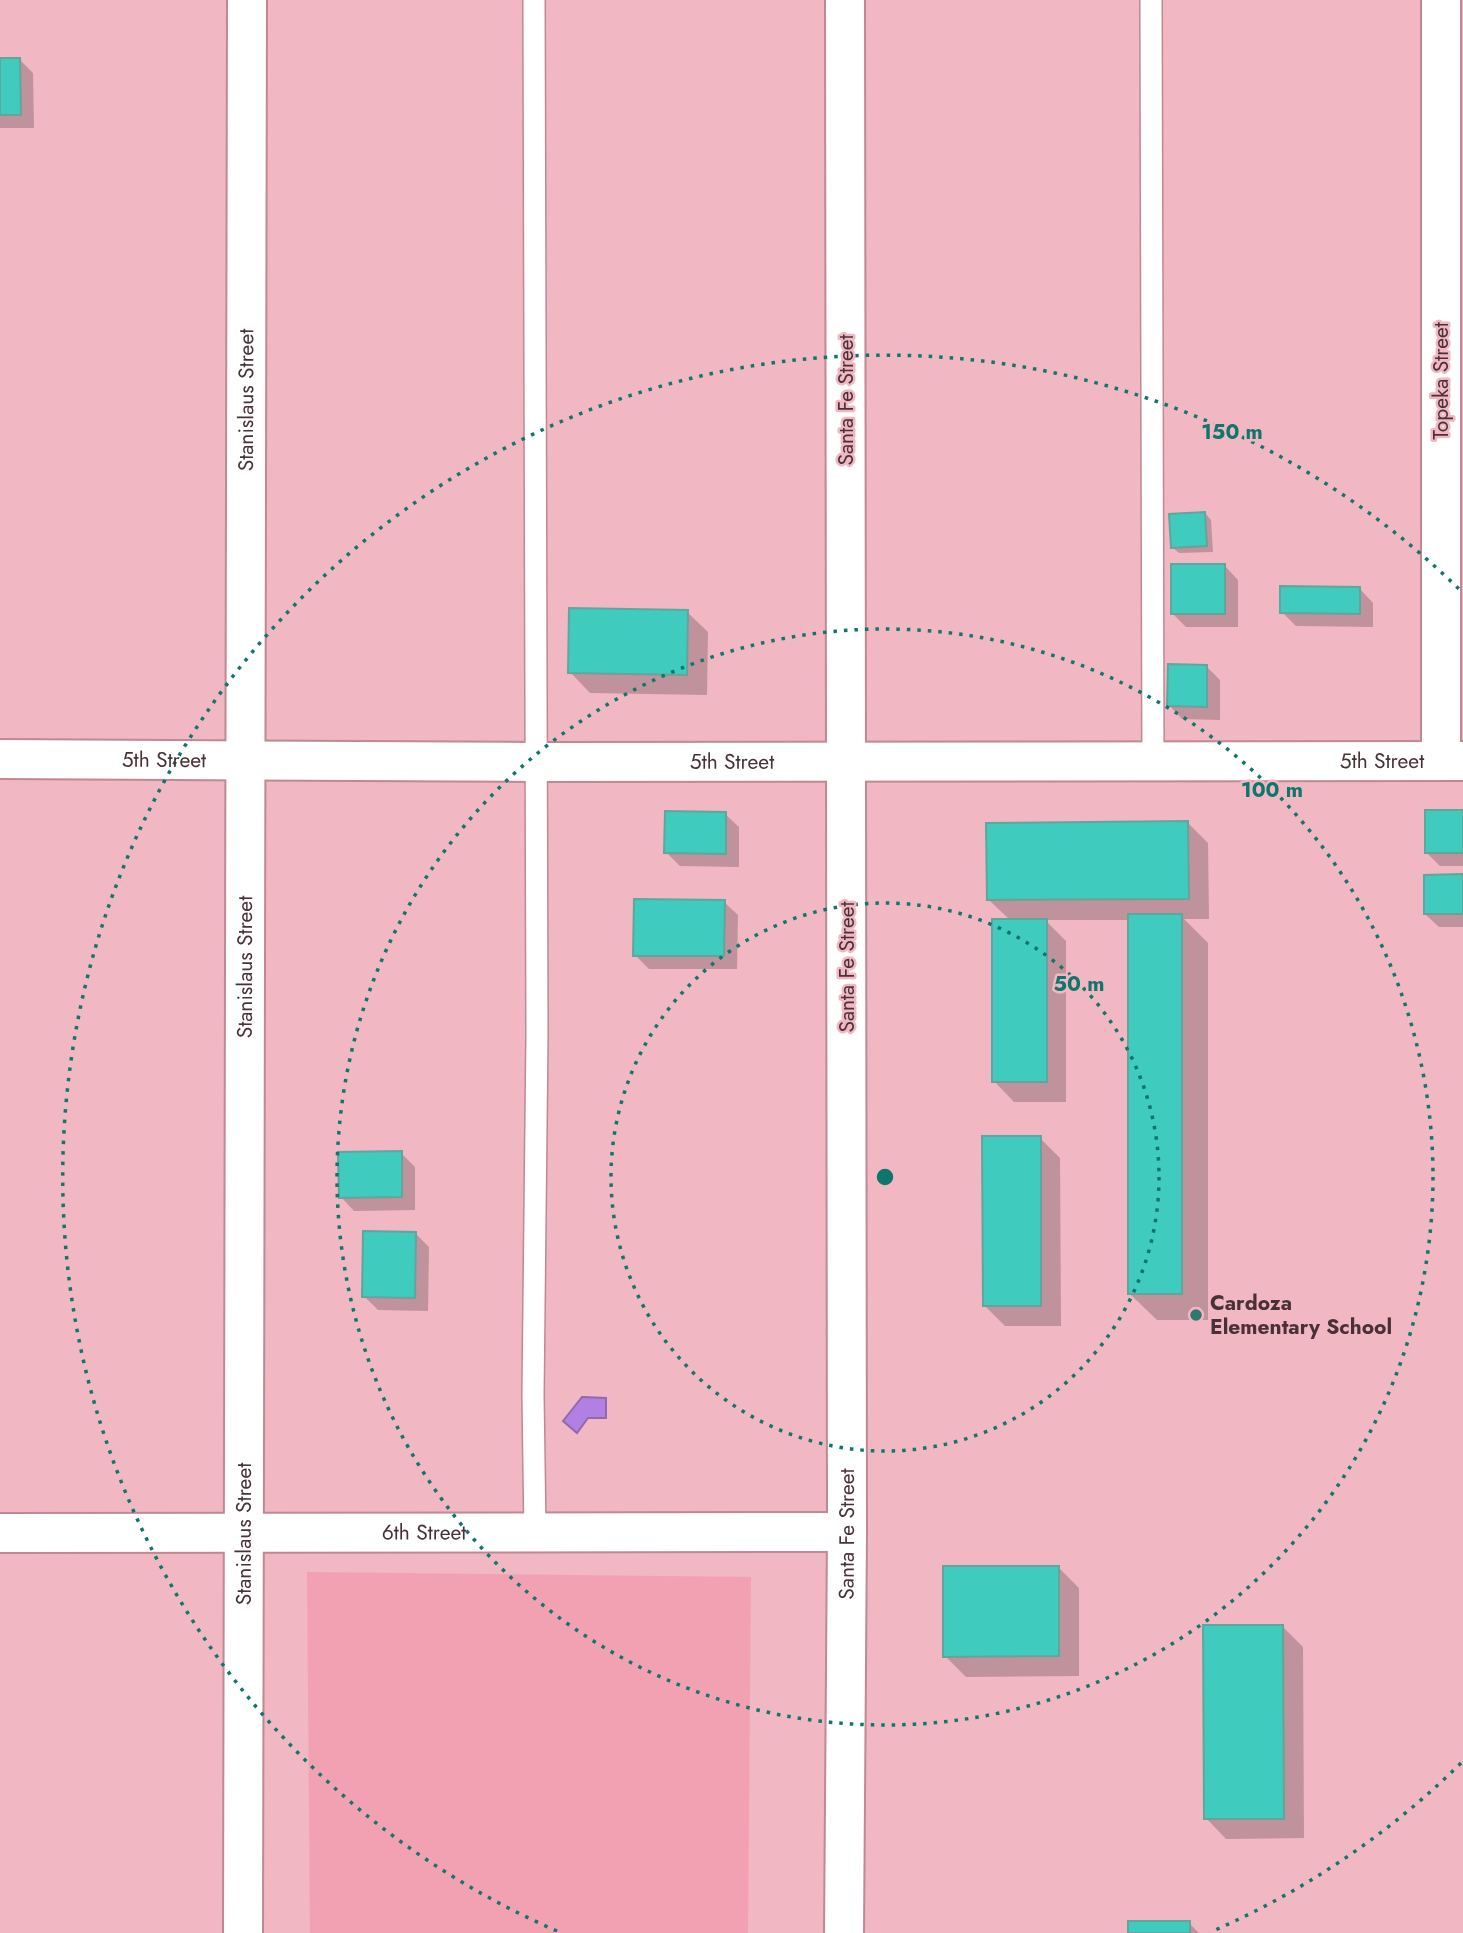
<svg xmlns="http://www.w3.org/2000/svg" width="1463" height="1933" viewBox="0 0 1463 1933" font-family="Jost,sans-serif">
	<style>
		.green { fill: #f2a1b3 }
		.water { fill: #b180e3; stroke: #9269af; stroke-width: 2 }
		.shadow { fill: #0003 }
		.building { fill: #3fcbbd; stroke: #63a59d; stroke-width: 2 }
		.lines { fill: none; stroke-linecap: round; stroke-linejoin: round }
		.service-casing { stroke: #bf8893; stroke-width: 24 }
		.minor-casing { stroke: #bf8893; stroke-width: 42 }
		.service { stroke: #fff; stroke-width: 21 }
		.minor { stroke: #fff; stroke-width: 38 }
		.ring { fill: none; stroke: #0f766e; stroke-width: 3.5; stroke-dasharray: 3.5 7 }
		.poi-dot { fill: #30776f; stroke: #f1b7c2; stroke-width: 2.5 }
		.labels { text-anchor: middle; stroke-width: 5; stroke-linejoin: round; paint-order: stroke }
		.street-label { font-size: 21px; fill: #493237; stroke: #f1b7c2 }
		.poi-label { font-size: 21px; font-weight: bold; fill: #493237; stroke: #f1b7c2; text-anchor: start }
		.centre { fill: #0f766e; stroke: #f1b7c2; stroke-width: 3.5 }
		.ring-label { font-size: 21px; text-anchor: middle; font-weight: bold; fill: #0f766e; stroke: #f1b7c2; stroke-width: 5; stroke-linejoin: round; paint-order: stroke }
	</style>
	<rect width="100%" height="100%" fill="#f1b7c2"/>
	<path class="green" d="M307 1572 751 1577 748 1933H310Z"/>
	<path class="water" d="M582 1397 606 1398V1418H588L577 1433 563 1421Z"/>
	<path class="shadow" d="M0 60H20L33 73 34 128H0Z
		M1205 513 1211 520 1213 552 1179 553 1172 547Z
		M1225 566 1238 580V627H1186L1172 613Z
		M1360 589 1373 603V627L1296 626 1282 612Z
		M687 612 708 632 707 695 590 693 570 672Z
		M1206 666 1220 680V720L1182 719 1169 705Z
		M1463 811V866H1440L1427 853Z
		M725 814 739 827V867L680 866 666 852Z
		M1188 823 1208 843 1209 919H1184L1208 943V1320H1157L1130 1294V920H1045L1066 941V1102H1014L994 1081 1010 920 989 900Z
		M1463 876V927H1439L1425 914Z
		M724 902 738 915 737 969H649L635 955Z
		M1040 1138 1060 1158 1061 1326H1005L985 1306Z
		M401 1153 415 1167V1210L354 1211 341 1197Z
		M415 1233 429 1247 428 1311 378 1310 364 1296Z
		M1058 1567 1079 1588V1676L966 1677 945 1656Z
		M1282 1626 1303 1647 1304 1838 1226 1839 1206 1818Z
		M1189 1923 1199 1933H1130Z"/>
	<path class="building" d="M0 58H20L21 115H0Z
		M1205 512 1207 546 1171 548 1169 514Z
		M1171 564H1225V614H1171Z
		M1280 586 1360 587V614L1280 613Z
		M569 608 688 610 687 675 568 673Z
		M1168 664 1207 665V707L1167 706Z
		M1425 810H1463V853H1425Z
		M665 811 726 812V854L664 853Z
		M1188 821 1189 899 987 900 986 823Z
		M1463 874V914H1424V875Z
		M634 899 725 900 724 956H633Z
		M1128 914H1182V1294H1128Z
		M992 919H1047V1082H992Z
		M982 1136H1041V1306H983Z
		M402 1151V1197L339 1198 338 1152Z
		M363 1231 416 1232 415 1298 362 1297Z
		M943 1566H1059V1656L943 1657Z
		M1203 1625H1283L1284 1819H1204Z
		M1128 1921H1190V1933H1128Z"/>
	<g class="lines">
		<g class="service-casing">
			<path id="service" d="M534 0 537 1035 533 1395 535 1532
				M1151 0 1153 762"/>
		</g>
		<g class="minor-casing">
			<g id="minor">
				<path d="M1441 0V761"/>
				<path id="s1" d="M0 759 534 762 1463 761"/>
				<path id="s2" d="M0 1533 847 1532"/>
				<path id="s3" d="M243 1933 247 0"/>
				<path id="s4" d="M844 1933 847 1532 845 0"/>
			</g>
		</g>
		<use href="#service" class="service"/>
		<use href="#minor" class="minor"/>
	</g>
	<g class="ring">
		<circle cx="885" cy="1177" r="274"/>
		<circle cx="885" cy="1177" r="548"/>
		<path d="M1461 1763A822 822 0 0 1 1213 1931M557 1931A822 822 0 1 1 1461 591"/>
	</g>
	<circle class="poi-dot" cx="1196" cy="1315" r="7"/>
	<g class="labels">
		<g class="street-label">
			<text transform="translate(1441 381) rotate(-90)" y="7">Topeka Street</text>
			<text dy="7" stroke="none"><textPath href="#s3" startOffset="1533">Stanislaus Street</textPath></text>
			<text transform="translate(846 400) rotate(-90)" y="7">Santa Fe Street</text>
			<text dy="7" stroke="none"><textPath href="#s1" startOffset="164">5th Street</textPath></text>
			<text dy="7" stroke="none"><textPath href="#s1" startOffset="1382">5th Street</textPath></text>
			<text dy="7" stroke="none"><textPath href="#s1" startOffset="732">5th Street</textPath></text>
			<text dy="7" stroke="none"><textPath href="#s3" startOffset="966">Stanislaus Street</textPath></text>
			<text transform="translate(847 967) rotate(-90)" y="7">Santa Fe Street</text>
			<text dy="7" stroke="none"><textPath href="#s2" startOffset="424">6th Street</textPath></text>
			<text dy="7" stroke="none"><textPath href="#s3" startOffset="399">Stanislaus Street</textPath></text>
			<text dy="7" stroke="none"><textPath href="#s4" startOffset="399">Santa Fe Street</textPath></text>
		</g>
		<g class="poi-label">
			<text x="1210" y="1310">Cardoza<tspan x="1210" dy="24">Elementary School</tspan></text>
		</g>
	</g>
	<circle cx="885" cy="1177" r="10" class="centre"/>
	<g class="ring-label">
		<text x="1232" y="439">150 m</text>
		<text x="1272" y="797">100 m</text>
		<text x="1079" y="991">50 m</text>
	</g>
</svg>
